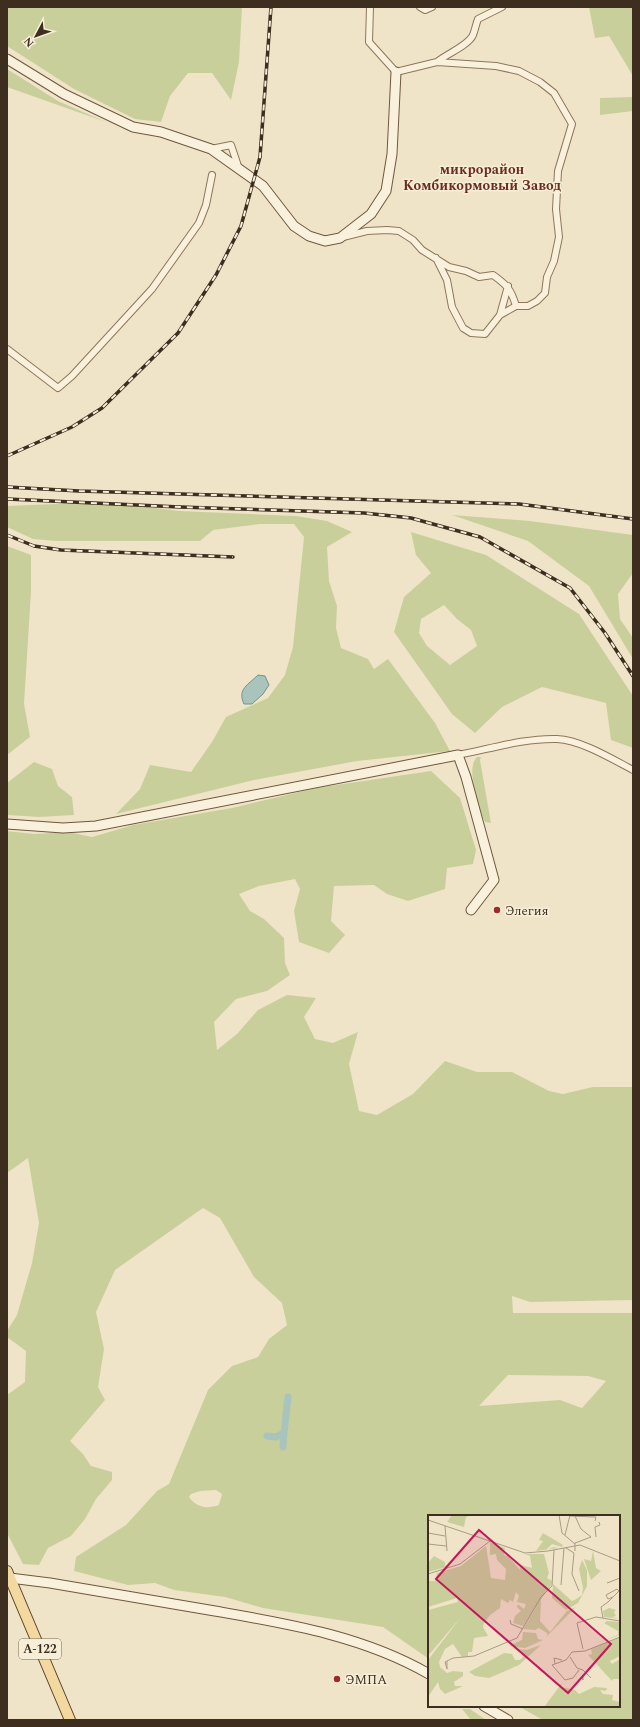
<svg xmlns="http://www.w3.org/2000/svg" width="640" height="1727" viewBox="0 0 640 1727" font-family="Spectral,serif">
	<style>
		.green { fill: #c9cf9b; fill-rule: evenodd }
		.water { fill: #a9c4bc; stroke: #6f938a }
		.lines { fill: none; stroke-linecap: round; stroke-linejoin: round }
		.canal { stroke: #a9c4bc; stroke-width: 7 }
		.street-casing { stroke: #8d765c; stroke-width: 8 }
		.secondary-casing { stroke: #6f573f; stroke-width: 11 }
		.primary-casing { stroke: #5b4430; stroke-width: 12 }
		.street { stroke: #faf1dc; stroke-width: 6 }
		.secondary { stroke: #faf1dc; stroke-width: 9 }
		.primary { stroke: #f3d9a0; stroke-width: 10 }
		.rail-casing { stroke: #3d2e20; stroke-width: 3.5 }
		.rail { stroke: #f7eed8; stroke-width: 2; stroke-dasharray: 6; stroke-linecap: butt }
		.poi-dot { fill: #9e2a2b; stroke: #f7eed8; stroke-width: 1.5 }
		.labels { text-anchor: middle; stroke-width: 3; stroke-linejoin: round; paint-order: stroke }
		.shield { fill: #f7eed8; stroke: #756857; stroke-width: 1 }
		.shield-label { font-size: 12px; font-weight: bold; fill: #3d2e20 }
		.poi-label { font-size: 13px; fill: #3d2e20; stroke: #f7eed8; text-anchor: start }
		.neighbourhood-label { font-size: 14px; font-weight: bold; fill: #6b2e1e; stroke: #f7eed8 }
		.inset-road { fill: none; stroke: #a89b85; stroke-width: 1 }
		.view { fill: #c2185b; fill-opacity: 0.15; stroke: #c2185b; stroke-width: 2 }
		.inset-edge { fill: none; stroke: #3d2e20; stroke-width: 2 }
	</style>
	<rect width="100%" height="100%" fill="#f0e4c8"/>
	<path class="green" d="M7 7H242L239 62 231 100 212 73H188L170 96 161 122 135 119 74 89 7 46Z
		M589 7H633V76L609 36 595 38Z
		M7 69 58 101 106 122 7 87Z
		M633 97V111L600 115V98Z
		M105 502 180 511 296 516 327 521 352 532 327 547 329 581 337 606 336 628 341 648 368 659 374 669 388 659 435 723 450 751 357 761 254 780 116 814 140 789 150 765 191 772 212 742 226 717 268 698 285 675 293 647 304 537 294 524H260L213 530 200 541H56L33 539 7 527V506Z
		M452 515 530 521 633 535V573L618 594 620 619 633 638V659L589 586 528 541Z
		M411 532 486 555 579 614 633 696V748L611 740 606 703 542 687 502 707 475 733 452 714 394 632 404 597 431 573 416 555ZM444 605 457 619 471 630 477 646 450 665 427 646 419 633 421 619Z
		M7 546 31 555V592L24 704 30 737 7 755Z
		M477 757H481L480 760 491 823 485 822 483 818C479 803 465 769 477 757Z
		M34 762 52 769 58 786 72 797 74 815 39 817 7 815V783Z
		M431 771 460 798 476 850 473 864 447 868 445 889 408 901 387 894 374 885 334 886 331 921 345 935 329 953 299 942 294 911 300 889 295 879 259 886 239 894 250 911 264 919 284 938 285 963 290 975 267 991 236 999 214 1022 217 1050 237 1034 258 1010 287 995 316 998 304 1017 315 1039 333 1043 358 1032 349 1064 359 1111 377 1115 413 1094 445 1061 477 1072H512L549 1091 563 1094 593 1087H633V1300L530 1302 512 1296 513 1313H633V1720H543L518 1706H619V1516H429V1659L383 1627 263 1608 225 1597 174 1590 155 1583 128 1585 74 1571 76 1557 126 1525 157 1491 169 1484 208 1390 232 1366 258 1357 269 1339 287 1325 282 1303 254 1277 220 1218 203 1208 115 1270 96 1312 104 1349 98 1387 105 1400 70 1441 83 1454 91 1466 112 1472V1480L96 1499 85 1519 71 1536 48 1548 39 1565 23 1564 7 1533V1395L25 1382 26 1351 7 1337V1331L17 1315 32 1263 39 1223 28 1158 7 1173V831L34 834 69 832 92 837 133 825 232 808 316 788ZM508 1375 588 1376 606 1381 582 1408 560 1400 479 1406ZM216 1490 222 1494 219 1505C207 1509 197 1508 189 1497L191 1494 200 1491Z
		M462 1709H470L486 1720H471Z"/>
	<path class="water" d="M258 675 265 676 269 685 263 694 252 704H244C237 689 248 685 258 675Z"/>
	<g class="lines">
		<path class="canal" d="M267 1436 276 1437 284 1433 288 1397
			M283 1447 284 1433"/>
		<g class="street-casing">
			<path id="street" d="M420 7 425 10 432 7
				M437 62C446 54 468 46 473 35 475 30 476 24 478 19L502 7
				M211 149 231 145 239 169
				M343 237 367 231 387 230 399 231 413 240 422 250 449 267 466 271 479 277 493 275C507 285 511 289 516 306H528L537 301 545 293 547 277 554 261 559 237 556 209 558 171 572 124 554 93 540 82 519 71 496 66 437 62 396 72 369 42 370 7
				M436 258 447 280 452 307 463 328 471 333 485 334 500 315 508 286
				M500 315 516 306
				M7 349 58 388 72 376 152 289 199 223 206 205 212 175
				M458 755C490 749 524 738 557 739 581 740 612 759 633 770"/>
		</g>
		<g class="secondary-casing">
			<path id="secondary" d="M7 59 64 94 133 127 161 132 211 149 263 186 294 226 309 236 325 241 340 238 371 214 386 191 392 154 396 72
				M7 824 63 828 96 826 458 755 466 777 494 880 471 910
				M10 1578 50 1583C105 1592 160 1602 215 1611 289 1624 363 1636 429 1674
				M484 1706 508 1720"/>
		</g>
		<g class="primary-casing">
			<path id="primary" d="M7 1571 70 1720"/>
		</g>
		<use href="#street" class="street"/>
		<use href="#secondary" class="secondary"/>
		<use href="#primary" class="primary"/>
		<g class="rail-casing">
			<path id="rail" d="M7 456 72 427 102 408 178 333 216 275 241 226 260 157 271 7
				M7 487 79 491 519 504 633 519
				M7 499 180 507 364 513 411 518 480 537 570 588 605 633 633 676
				M7 535 34 546 61 550 233 557"/>
		</g>
		<use href="#rail" class="rail"/>
	</g>
	<g class="poi-dot">
		<circle cx="497" cy="910" r="4"/>
		<circle cx="337" cy="1679" r="4"/>
	</g>
	<g class="labels">
		<rect class="shield" x="19" y="1639" width="42" height="20" rx="3"/>
		<g class="shield-label">
			<text x="40" y="1653">А-122</text>
		</g>
		<g class="poi-label">
			<text x="505" y="915">Элегия</text>
			<text x="345" y="1684">ЭМПА</text>
		</g>
		<g class="neighbourhood-label">
			<text x="482" y="174">микрорайон<tspan x="482" dy="16">Комбикормовый Завод</tspan></text>
		</g>
	</g>
	<g transform="translate(428 1515)">
		<rect width="192" height="192" fill="#f0e4c8"/>
		<path d="M24 0H44L38 2 36 12 19 7ZM115 18 135 30 134 32 124 29 118 35 126 32 130 33 108 36 115 26 111 25ZM62 27 77 33 76 40 80 41 92 55 93 50 104 53 102 41 97 39H116L121 58 119 63 124 66 123 70 95 111 85 108 87 101 93 96 88 91 91 90 96 94 98 89 89 87 91 81 88 77 85 87 82 85 80 88 73 84 72 93 62 100 56 108 55 112 60 121 46 123 44 137H40V141L34 142 25 129 17 134 11 147 12 152 19 158 25 156 35 157V161L26 167 27 171H35L17 179 12 174 10 167 0 182V145L33 102 0 141V95L30 87 29 83 0 92V66H7L9 58 33 51 58 31 63 63 77 65 78 54 69 45 68 39 62 40ZM165 36 168 53 173 56 163 65 156 44 163 46ZM6 41 17 47V51H22L0 57V48ZM154 45 159 55V71L150 88 138 95 124 83 125 69 144 86 148 84 154 80 155 73 151 54ZM113 84 112 106 122 117 139 96 148 92 119 121V118L111 113 107 115 95 114ZM181 93 188 95 186 97 188 101 184 102 192 104 176 102 175 96ZM179 106 192 107V120L166 129 190 120V116L176 108ZM95 117 108 118 110 124 115 125 97 133 81 131 94 125ZM192 122V141L182 146 184 149 192 144V164H185L184 166 160 140 164 139 163 134ZM113 130 91 150 61 163 47 161 41 157 76 138 84 139 87 145H92L97 140 94 136 81 133 99 135ZM134 168 133 172 147 175 151 179 166 172 179 173 178 176 172 175 175 179 185 180 184 185 192 187V192H116Z" fill="#c9cf9b"/>
		<path class="inset-road" d="M131 0 134 18 147 29M141 1 168 2 167 6M0 5 97 38 120 36 152 30 192 46M17 11 19 36M0 18 17 21M137 20 142 0M168 22 167 12 172 10 171 7M0 29 18 31M138 33 146 38 144 59 151 76M147 36V28L163 22 153 14 147 1M0 59 32 49 62 26M179 68 192 63M133 70 136 33M175 103 173 92 180 87 191 76 189 74 178 80 180 84 185 82M82 105 83 109 95 114M155 134 149 108 168 102 192 106M142 142 149 153 155 155 163 163M19 146 17 147 19 154V146L25 143 46 141 89 123 113 82 124 71 126 35M127 149 126 143 134 145M151 155 145 163 137 165 124 150 138 145 144 137 157 136 192 122M155 161V165L154 161 158 158"/>
		<path class="view" d="M51 15 183 129 140 178 8 64Z"/>
		<rect width="192" height="192" class="inset-edge"/>
	</g>
	<rect width="640" height="1727" fill="none" stroke="#3d2e20" stroke-width="16"/>
	<g transform="translate(36 36) rotate(229)" stroke="#f7eed8" stroke-width="3" paint-order="stroke">
	<path d="M0-3L7 15L0 10L-7 15Z" fill="#3d2e20"/>
	<text y="-6" font-size="11" font-weight="bold" text-anchor="middle" fill="#3d2e20">N</text>
	</g>
</svg>
